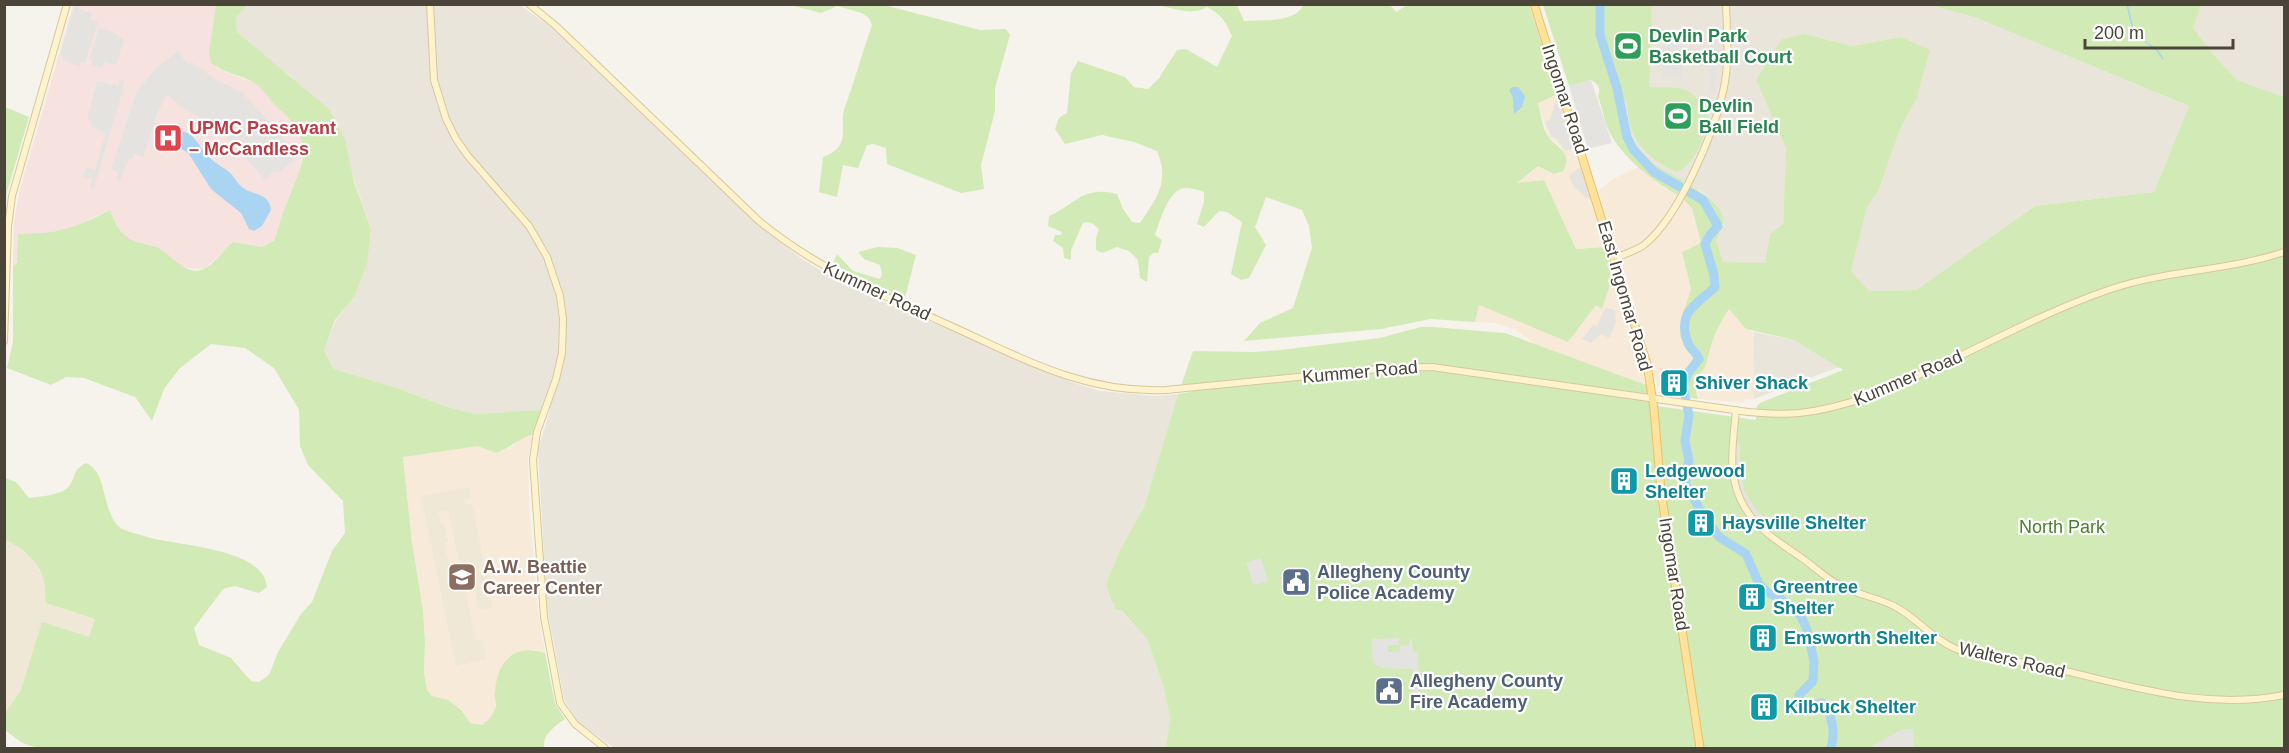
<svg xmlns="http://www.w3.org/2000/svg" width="2289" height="753" viewBox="0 0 2289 753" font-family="Arial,sans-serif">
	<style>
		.residential { fill: #eae5da }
		.commercial { fill: #f7ead8 }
		.education { fill: #efe8d6; fill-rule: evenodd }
		.medical { fill: #f6e3e0 }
		.green { fill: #d2eab5 }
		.parking { fill: #e5e3e0 }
		.water { fill: #a9d4f2 }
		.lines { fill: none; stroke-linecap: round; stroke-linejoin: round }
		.stream { stroke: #a9d4f2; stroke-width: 1.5 }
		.river { stroke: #a9d4f2; stroke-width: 9 }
		.secondary-casing { stroke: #d6c79b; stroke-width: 8 }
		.primary-casing { stroke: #e6c16a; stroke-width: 9 }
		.secondary { stroke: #fff3cd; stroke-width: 6 }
		.primary { stroke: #ffe39c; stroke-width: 7 }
		.labels { text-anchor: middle; stroke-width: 4.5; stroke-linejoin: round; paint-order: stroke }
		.leisure-label { font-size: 18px; font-weight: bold; fill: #27864d; stroke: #fff; text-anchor: start }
		.street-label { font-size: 18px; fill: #4b4439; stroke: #fff }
		.health-label { font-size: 18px; font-weight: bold; fill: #be3a42; stroke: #fff; text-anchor: start }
		.culture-label { font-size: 18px; font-weight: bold; fill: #0d838f; stroke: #fff; text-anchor: start }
		.park-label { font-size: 18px; fill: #4a7f2a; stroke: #fff }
		.education-label { font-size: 18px; font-weight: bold; fill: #785e54; stroke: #fff; text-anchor: start }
		.service-label { font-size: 18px; font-weight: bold; fill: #4e5e75; stroke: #fff; text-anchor: start }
	</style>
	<rect width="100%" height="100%" fill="#f6f3ec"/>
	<path class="residential" d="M247 4 520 5 551 27 759 226 802 259 828 275 859 291 1071 382 1100 391 1156 396 1178 394 1144 507 1120 550 1106 584 1111 600 1147 639 1163 685 1170 718 1166 748H614L577 721 564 699 547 607 538 450 550 410 476 414 447 407 400 389 334 369 324 351 336 320 354 297 371 229 349 165 292 77 261 54 237 32 236 18Z
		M1613 5H1930L1974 17 2189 106 2154 192 2035 206 1916 290 1869 291 1851 271 1867 207 1878 192 1900 129 1916 100 1901 37 1852 46 1805 34 1756 80 1786 149 1783 224 1770 234 1765 264 1723 262 1715 241 1723 225 1705 194 1647 161 1633 147 1625 127Z
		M2201 5H2284V97L2237 80 2212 53 2193 28Z
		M1754 332 1794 340 1839 367 1754 399 1753 392Z"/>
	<path class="commercial" d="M1558 94 1582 166 1605 247 1576 249 1544 180 1516 184 1538 166 1551 173H1559L1565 167 1559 145 1548 137 1538 101Z
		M1639 167 1657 183 1683 199 1692 208 1701 244 1682 252 1691 289 1682 316 1685 346 1693 359 1681 378 1679 386 1680 396 1666 393 1659 388 1656 381 1632 294 1598 191 1613 179Z
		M1613 276 1646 385 1644 388 1539 357 1531 341 1516 330 1495 323 1475 322 1479 305 1568 342 1596 305 1602 309Z
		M1729 308 1746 329 1754 332 1753 392 1754 399H1745L1744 403 1699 399 1694 384 1696 378 1706 365 1710 344 1716 328Z
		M533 434 528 460 529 504 537 602 545 653 533 649 508 657 500 670 495 691 496 707 489 721 482 725 470 723 461 710 432 696 427 690 424 672 425 642 423 610 412 543 403 456 478 446 496 453 513 446 520 439Z"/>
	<path class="education" d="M469 487 471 498 464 500 466 505 472 504 485 567 478 568 479 573 486 572 493 608 479 610 474 582 464 583 475 641 482 640 486 659 456 666 421 496ZM448 510 460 566 450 568 444 543 448 542 444 524H441L438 512Z
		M5 540 14 544 32 559 43 577 46 603 95 619 90 637 30 664 21 690 5 713Z"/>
	<path class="medical" d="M73 5H216L209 52 217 68 256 84 265 92 272 102 288 116 298 132 303 144 299 176 289 196 274 241 262 247 233 242 205 269 185 268 176 263 163 250 137 243 126 237 116 227 110 210 69 229 37 234 13 266 14 221 20 189Z"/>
	<path class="green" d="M216 5H247L236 18 237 32 329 109 345 140 354 182 371 229 367 264 354 297 335 320 324 351 334 369 400 389 447 407 476 414 541 410 533 434C519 439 509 448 496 453L478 446 403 457 412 543 423 610 425 642 424 672 427 690 432 696 448 700 461 710 470 723 482 725C488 721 494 714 496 706 496 702 494 696 495 692 497 661 514 643 545 653L555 704 565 719C555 726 542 735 544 748H38L22 743 5 730V713L21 690 42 622 89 637 95 619 46 603C45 595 45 585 43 578 38 561 20 546 5 540V478L16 482 29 498C41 496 62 496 70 485 77 474 72 471 86 463 108 472 101 510 119 527 125 531 134 533 141 535 172 547 262 545 267 587L259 593 235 586 223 589 194 628 199 645 231 658 251 681 259 682 269 675 278 652 301 614 312 602 332 551 345 533 343 501 308 465 300 446 299 410 274 368 245 348 211 344 180 368 164 389 152 421 135 397 84 378 66 377 51 385 7 368 13 342V266L17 262 18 234C57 234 76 228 110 210 114 220 117 230 127 237 137 245 151 243 162 250 174 257 186 278 206 268 216 262 224 249 233 242L262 247 274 241C279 226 283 211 289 197 298 175 310 154 297 130 291 119 282 112 273 103 267 97 264 90 257 85 244 75 225 74 211 63L209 52Z
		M790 5H884L980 30 1006 29 1010 35 995 88V111L981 165 984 189 961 193 887 164 886 148 873 144 867 145 858 168 843 165 837 197 819 192 823 157C829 155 838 150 841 143 845 133 841 118 844 110 854 82 862 54 872 25L869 18 862 13 837 6 821 13Z
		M1157 5H1237L1244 21C1265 19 1292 24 1304 5H1390L1396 12 1407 5H1529L1558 94 1538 103C1541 113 1542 126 1547 135 1555 148 1574 151 1563 171L1554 174 1538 166 1517 183 1544 180 1576 249 1605 247 1613 276 1602 309 1596 305 1568 342 1479 305 1475 322 1431 319 1381 329 1244 341 1260 323 1293 308 1312 248 1309 226 1302 210 1266 197 1255 227 1266 245 1249 278 1241 280 1231 274 1242 222 1227 212 1219 211 1204 227 1197 224 1204 202V192C1199 190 1191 188 1185 188 1168 189 1160 222 1155 235L1162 240 1158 253H1153L1149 257 1147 282 1140 278 1138 260 1129 251 1117 247 1102 253 1096 250V238L1099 229C1094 225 1090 220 1083 223L1071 250V260L1064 258 1063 248 1053 241 1055 235H1061L1062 232 1048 226 1049 216C1076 204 1083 185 1117 194L1123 209 1132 222 1140 223C1157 198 1170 182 1157 151L1134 142 1102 135 1065 144 1055 129 1059 118 1067 113 1071 73 1078 61 1125 77 1134 87 1148 89 1159 78 1177 50 1186 49 1217 67 1232 36C1226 22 1221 14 1207 7 1193 16 1172 8 1157 5Z
		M1543 5H1652L1649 87C1686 88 1691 84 1710 119 1704 136 1695 166 1676 172 1644 156 1628 139 1627 102L1623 100C1621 152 1644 159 1684 181L1677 195C1651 179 1623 159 1609 131 1604 120 1602 107 1598 96 1601 88 1598 84 1591 80L1569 86Z
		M1930 5H2201L2193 28 2212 53 2237 80 2284 97V748H1166L1170 718 1163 685 1147 639 1122 611 1114 609 1115 605 1111 600 1106 584 1120 550 1144 507 1178 394 1191 392 1194 385 1181 386 1193 351 1255 352 1280 350 1380 338 1421 327H1433L1505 333 1646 385 1650 405 1756 420 1757 406 1760 403 1843 370 1794 340 1746 329 1729 309C1716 329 1713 337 1707 361 1702 380 1690 372 1698 399L1680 396C1678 377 1686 374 1693 358L1680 336 1682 316 1691 289 1682 252 1701 243 1692 208 1683 199 1691 186C1702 193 1724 206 1723 222 1722 228 1718 235 1716 241L1723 262 1765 263 1770 234 1783 224 1786 149 1756 80 1782 39 1805 34 1852 46 1901 37 1930 50 1916 100 1900 129 1878 192 1867 207 1851 271 1869 291 1916 290 2035 206 2154 192 2189 106 1974 17Z
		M5 107 29 117 7 192 5 210Z
		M878 247 897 248 916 255 903 305 830 271 837 254 853 271 880 279 882 274 880 265 864 259 858 252Z"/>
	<path class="parking" d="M75 5H79L78 8 92 13 90 19 98 22 85 63 81 62 79 66 62 60 63 57 60 55Z
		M1711 26H1717L1715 91 1709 92Z
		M99 28 113 32 124 40 116 65 104 62 102 68 91 64 92 61 89 59Z
		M1663 37H1673V41L1683 42 1682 77H1662Z
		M178 51 189 65 192 62 215 79 243 93 299 155 278 173 275 171 265 180 215 124 190 113 167 95 158 111 143 157 135 154 133 159H129L120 181 116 179 119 173 111 169 136 93 153 71Z
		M124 80 122 93 94 188 90 187 92 179 83 176 86 167 95 170 106 132 91 127V122L87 119 97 81 119 86V81Z
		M1591 80 1612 143 1588 149 1569 86Z
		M1559 99 1574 149 1565 151 1557 139 1552 137 1545 122 1550 120 1556 100Z
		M1582 166 1591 197 1587 198 1574 187 1569 175Z
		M1605 308 1615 310 1616 323 1609 338 1602 334 1591 343 1582 339 1593 325 1597 326Z
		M1735 437 1740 445V469L1744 490 1756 510 1773 526 1769 531 1754 517 1738 489 1734 462Z
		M1261 558 1268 581 1253 585 1246 562Z
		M1399 638V645H1388V652H1400V646L1409 645V639H1412L1413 652H1418L1419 696H1414L1413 669 1381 668 1373 663 1371 639Z
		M1902 729H1913L1914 748H1874L1873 746Z"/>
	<path class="water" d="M1512 87H1518L1525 96 1522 107 1514 114 1513 98 1509 90Z
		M171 130C197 130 196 145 210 158 216 164 223 167 229 172 234 176 236 182 241 186 250 196 269 191 271 210L262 226 254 231 249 229 241 213 211 189 189 154C180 146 175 150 165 139L167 133Z"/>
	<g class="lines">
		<path class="stream" d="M2127 4 2134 34 2157 50 2163 59"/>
		<path class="river" d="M1600 4V35L1617 88 1627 137 1633 149 1654 172 1703 200 1718 226 1709 236 1705 244 1714 275 1715 287C1697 305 1676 311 1688 343 1690 349 1697 353 1699 359L1688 373 1683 386 1689 415 1685 441 1689 461 1685 475 1686 485 1703 515 1719 537 1746 554 1759 584 1767 592 1781 599 1801 616 1807 630 1814 661 1813 681 1799 695V702L1803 707 1823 703C1833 715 1835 734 1831 748"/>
		<g class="secondary-casing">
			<path id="secondary" d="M430 4 434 80 446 119 456 139 468 156 529 226 547 257 560 296 563 319 562 353 556 379 537 432 533 460 544 617 560 703 575 724 605 748
				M529 4 556 26 759 221C817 269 875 291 942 322 1017 355 1081 394 1166 390L1389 368 1432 367 1748 412C1765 413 1782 415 1799 413 1847 408 1889 389 1932 369 1991 342 2049 310 2111 289 2168 270 2228 271 2284 252
				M1615 258C1625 254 1635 251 1644 245 1680 216 1717 127 1725 82 1729 56 1727 31 1726 4
				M4 341 8 227 12 196 67 4
				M1736 410C1733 444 1726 477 1745 508 1759 532 1784 545 1806 561 1818 570 1829 581 1843 587 1859 595 1878 598 1894 606 1916 617 1931 638 1954 648 1980 659 2011 660 2038 665 2121 682 2199 712 2284 695"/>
		</g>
		<g class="primary-casing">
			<path id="primary" d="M1534 4 1647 364 1654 409 1661 491 1700 748"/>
		</g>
		<use href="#secondary" class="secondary"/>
		<use href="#primary" class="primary"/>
	</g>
	<defs>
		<g id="stadium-square" transform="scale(1.5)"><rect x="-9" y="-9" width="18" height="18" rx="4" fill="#2e9e5b" stroke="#fff"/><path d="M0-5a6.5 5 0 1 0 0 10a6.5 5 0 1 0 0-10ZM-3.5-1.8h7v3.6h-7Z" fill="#fff"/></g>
		<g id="hospital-square" transform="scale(1.5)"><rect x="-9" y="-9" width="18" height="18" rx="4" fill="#e0444e" stroke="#fff"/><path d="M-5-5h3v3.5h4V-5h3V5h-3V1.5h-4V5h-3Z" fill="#fff"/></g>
		<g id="building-square" transform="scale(1.5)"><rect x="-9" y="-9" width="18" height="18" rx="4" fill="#0f9aa8" stroke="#fff"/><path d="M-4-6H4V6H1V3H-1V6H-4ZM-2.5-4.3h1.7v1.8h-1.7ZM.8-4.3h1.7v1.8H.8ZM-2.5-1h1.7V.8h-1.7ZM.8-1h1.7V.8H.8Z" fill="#fff"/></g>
		<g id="school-square" transform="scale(1.5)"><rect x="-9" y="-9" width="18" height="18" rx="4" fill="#8d6e63" stroke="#fff"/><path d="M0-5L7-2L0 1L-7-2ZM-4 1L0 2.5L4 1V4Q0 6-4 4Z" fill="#fff"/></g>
		<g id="civic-square" transform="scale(1.5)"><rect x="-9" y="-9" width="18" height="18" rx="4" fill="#5c6f8a" stroke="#fff"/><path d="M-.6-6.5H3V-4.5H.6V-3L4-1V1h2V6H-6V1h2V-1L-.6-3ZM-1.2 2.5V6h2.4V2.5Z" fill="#fff"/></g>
	</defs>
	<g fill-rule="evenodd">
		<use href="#stadium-square" x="1628" y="46"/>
		<use href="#stadium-square" x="1678" y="116"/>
		<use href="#hospital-square" x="168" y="138"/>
		<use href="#building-square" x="1674" y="383"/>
		<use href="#building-square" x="1624" y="481"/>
		<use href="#building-square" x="1701" y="523"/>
		<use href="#school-square" x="462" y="577"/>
		<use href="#civic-square" x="1296" y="582"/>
		<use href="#building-square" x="1752" y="597"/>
		<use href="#building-square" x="1763" y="638"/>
		<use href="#civic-square" x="1389" y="691"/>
		<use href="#building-square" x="1764" y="707"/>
	</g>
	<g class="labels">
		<g class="leisure-label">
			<text x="1649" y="42">Devlin Park<tspan x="1649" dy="21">Basketball Court</tspan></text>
			<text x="1699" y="112">Devlin<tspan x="1699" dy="21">Ball Field</tspan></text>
		</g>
		<g class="street-label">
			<text transform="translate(1565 99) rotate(72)" y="6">Ingomar Road</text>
			<text transform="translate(877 291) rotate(25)" y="6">Kummer Road</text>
			<text transform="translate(1625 296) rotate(74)" y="6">East Ingomar Road</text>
			<text transform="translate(1360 372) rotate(-5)" y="6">Kummer Road</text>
			<text transform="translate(1908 378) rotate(-23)" y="6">Kummer Road</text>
			<text transform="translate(1674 574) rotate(81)" y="6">Ingomar Road</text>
			<text transform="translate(2012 660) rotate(13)" y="6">Walters Road</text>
		</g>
		<g class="health-label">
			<text x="189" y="134">UPMC Passavant<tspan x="189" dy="21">– McCandless</tspan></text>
		</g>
		<g class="culture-label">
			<text x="1695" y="389">Shiver Shack</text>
			<text x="1645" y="477">Ledgewood<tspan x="1645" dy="21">Shelter</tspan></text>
			<text x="1722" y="529">Haysville Shelter</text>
			<text x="1773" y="593">Greentree<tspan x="1773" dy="21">Shelter</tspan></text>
			<text x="1784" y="644">Emsworth Shelter</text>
			<text x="1785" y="713">Kilbuck Shelter</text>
		</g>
		<g class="park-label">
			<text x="2062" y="533">North Park</text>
		</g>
		<g class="education-label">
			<text x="483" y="573">A.W. Beattie<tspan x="483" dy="21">Career Center</tspan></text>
		</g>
		<g class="service-label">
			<text x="1317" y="578">Allegheny County<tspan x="1317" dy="21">Police Academy</tspan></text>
			<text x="1410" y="687">Allegheny County<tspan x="1410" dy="21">Fire Academy</tspan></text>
		</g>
	</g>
	<rect width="2289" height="753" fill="none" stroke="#4b4439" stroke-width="12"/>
	<path d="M2085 39v9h148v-9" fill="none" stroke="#4b4439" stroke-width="3"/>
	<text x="2094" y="39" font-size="18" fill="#4b4439" stroke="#ffffff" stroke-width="4.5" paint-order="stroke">200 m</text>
</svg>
